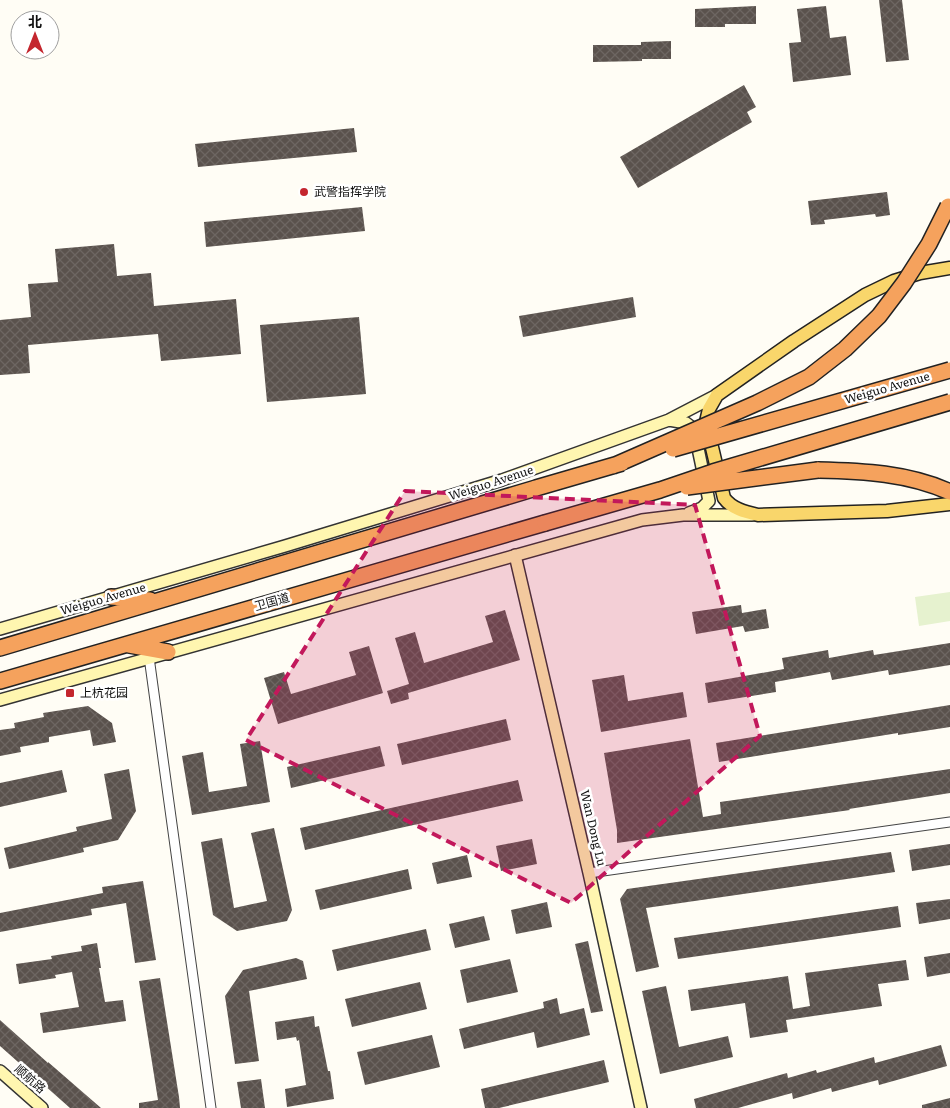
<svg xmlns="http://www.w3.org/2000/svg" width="950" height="1108" viewBox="0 0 950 1108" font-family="Literata,'Noto Sans SC',serif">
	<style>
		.pitch { fill: #e6f2cf }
		.building { fill: url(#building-cross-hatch) }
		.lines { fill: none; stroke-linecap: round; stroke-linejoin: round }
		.street-casing { stroke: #444; stroke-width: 11 }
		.secondary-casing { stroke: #333; stroke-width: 14 }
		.primary-casing { stroke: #222; stroke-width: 15 }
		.highway-casing { stroke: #222; stroke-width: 18 }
		.street { stroke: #fff; stroke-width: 9 }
		.secondary { stroke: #fff6b0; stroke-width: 11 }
		.primary { stroke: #f9d66b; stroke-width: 12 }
		.highway { stroke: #f5a25d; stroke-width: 15 }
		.highway-bridge-casing { stroke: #222; stroke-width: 18; stroke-linecap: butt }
		.highway-bridge { stroke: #f5a25d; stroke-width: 15 }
		.marked { fill: #c2185b; fill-opacity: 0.2; stroke: #c2185b; stroke-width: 4; stroke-dasharray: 10 6; stroke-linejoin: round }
		.poi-dot { fill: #c4262e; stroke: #fff; stroke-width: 2 }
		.labels { text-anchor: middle; stroke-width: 5; stroke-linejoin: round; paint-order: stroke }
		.poi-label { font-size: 12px; fill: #111; stroke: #fff; text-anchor: start }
		.street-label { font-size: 12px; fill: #111; stroke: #fff }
	</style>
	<defs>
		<pattern id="building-cross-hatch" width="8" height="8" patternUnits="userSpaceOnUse" patternTransform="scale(1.25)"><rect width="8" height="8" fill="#5a524d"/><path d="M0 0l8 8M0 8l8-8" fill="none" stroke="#6d6662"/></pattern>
	</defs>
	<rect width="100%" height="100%" fill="#fffdf5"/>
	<path class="pitch" d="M950 592V621L919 626 915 597Z"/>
	<path class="building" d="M879 0H902L909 60 886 62Z
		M756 6V24H725V27H695V9Z
		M826 6 830 38 846 36 851 75 793 82 789 43 801 42 797 9Z
		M671 41V59H642V61L593 62V45H641V42Z
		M744 85 756 107 747 112 752 122 638 188 620 157Z
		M354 128 357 152 198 167 195 144Z
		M887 192 890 215 876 217 875 214 824 220 825 224 811 225 808 201Z
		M362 207 365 231 206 247 204 222Z
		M114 244 117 276 151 273 154 306 236 299 241 354 161 361 158 334 28 345 30 373 0 375V320L31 317 28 284 58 282 55 249Z
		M633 297 636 317 523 337 519 316Z
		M359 317 366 394 267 402 260 325Z
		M741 605 742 613 766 609 769 628 745 632 743 626 696 634 692 612Z
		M505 610 520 660 408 693 409 699 391 704 387 691 409 684 395 638 415 632 424 663 493 642 485 616Z
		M950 643V665L889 675 888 670 832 680 830 672 775 682 776 692 708 703 705 683 784 669 782 658 828 650 829 658 873 650 874 655Z
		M369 646 383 693 278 724 264 678 284 672 291 694 356 675 349 652Z
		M624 675 628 701 683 692 687 717 601 732 592 680Z
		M950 705V727L898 735V733L719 762 716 743Z
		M88 706 112 723 116 742 93 746 90 730 49 737V742L20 747 21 752 0 756V730L15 728 14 723 44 717 43 713Z
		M506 719 511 740 402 765 397 744Z
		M690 739 703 817 721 814 720 802 950 769V793L849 809 850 810 617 843V830L604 753Z
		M260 741 270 802 192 815 182 756 203 752 209 792 247 786 240 744Z
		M380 746 385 766 291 788 287 767Z
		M129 769 136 811 118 840 83 848 84 852 9 869 4 848 77 831 76 827 112 819 104 774Z
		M62 770 67 792 0 807V783Z
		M518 780 523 801 400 828 305 850 300 828Z
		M274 828 292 910 287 921 237 931 213 915 201 842 222 838 234 908 267 901 251 833Z
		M532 839 537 864 501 871 496 846Z
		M950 844V865L912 871 909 850Z
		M891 852 895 872 646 908 659 967 636 972 620 899 627 889Z
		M467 855 472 877 437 884 432 863Z
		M408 869 412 889 320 910 315 890Z
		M143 881 156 960 135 963 126 903 91 909 92 915 0 932V913L103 893 102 887Z
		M950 899V919L919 924 916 903Z
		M547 902 552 927 516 934 511 910Z
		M898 906 901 927 678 959 674 938Z
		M484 916 490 940 455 948 449 924Z
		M426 929 431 950 337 971 332 950Z
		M588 941 603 1011 591 1013 575 944Z
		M97 943 101 968H99L105 1002 123 1000 126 1021 43 1033 40 1013 79 1007 72 972 55 975 56 978 19 984 16 964 52 959 51 956 82 951 81 946Z
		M950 953V973L927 977 924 957Z
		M296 958 303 961 307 979 249 991 259 1061 235 1064 225 996 243 970Z
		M510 959 518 992 467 1003 460 970Z
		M906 960 909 980 878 984 882 1006 786 1020 788 1032 750 1038 745 1003 691 1011 688 990 788 976 793 1009 810 1006 805 973Z
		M160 978 179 1097 180 1108H139V1103L158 1100 139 981Z
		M420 982 427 1009 352 1027 345 999Z
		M666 986 679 1047 728 1036 733 1057 660 1074 642 991Z
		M557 998 560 1014 584 1008 590 1035 537 1048 534 1032 464 1049 459 1029 544 1008 543 1002Z
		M314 1016 315 1027 319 1026 328 1071H330L334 1099 287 1107 285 1089 306 1085 299 1040 297 1041 296 1037 277 1040 275 1022Z
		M0 1020 48 1063V1062L101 1108H70L0 1046Z
		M432 1035 440 1067 365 1085 357 1052Z
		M941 1045 947 1066 879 1085 878 1080 832 1092 831 1088 793 1099 792 1093 738 1108H696L694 1099 787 1073 788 1078 816 1070 817 1073 874 1057 875 1063Z
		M604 1060 609 1082 499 1108H485L481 1089Z
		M261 1079 265 1108H241L237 1082Z
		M950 1098V1108H922V1105Z"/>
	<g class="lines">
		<g class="street-casing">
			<path id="street" d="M149 657 211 1108
				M589 873 950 822"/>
		</g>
		<g class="secondary-casing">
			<path id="secondary" d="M669 420 686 423 694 429 709 501 702 508 689 513
				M515 555 589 873 641 1108
				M0 629 285 546 502 480 669 420 717 395
				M0 700 642 520 683 515H752
				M0 1071 42 1108"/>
		</g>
		<g class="primary-casing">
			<path id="primary" d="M950 268 920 273 894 281 865 295 794 341 717 395 709 409 706 422 724 498C732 509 745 512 758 515L887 511 950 504"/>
		</g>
		<g class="highway-casing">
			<path id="highway" d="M818 470C863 471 908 473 950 492
				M111 597 150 600
				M129 645 168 652
				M0 648 536 488
				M0 681 545 523"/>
		</g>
		<use href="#street" class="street"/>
		<use href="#secondary" class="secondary"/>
		<use href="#primary" class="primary"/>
		<use href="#highway" class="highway"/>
		<g class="highway-bridge-casing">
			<path id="highway-bridge" d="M673 449 950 370
				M613 466 757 403 809 377 845 349 879 316 904 283 929 244 948 206
				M687 487 818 470
				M536 488 622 463
				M545 523 660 490 713 472 950 402"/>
		</g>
		<use href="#highway-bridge" class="highway-bridge"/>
	</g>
	<path class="marked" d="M405 491 695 505 760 736 571 903 246 740Z"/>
	<g class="poi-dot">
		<circle cx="304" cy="192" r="5"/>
		<rect x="65" y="688" width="10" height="10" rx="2.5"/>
	</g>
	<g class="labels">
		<g class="poi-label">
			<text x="314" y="196">武警指挥学院</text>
			<text x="80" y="697">上杭花园</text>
		</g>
		<g class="street-label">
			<text transform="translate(887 388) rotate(-16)" y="4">Weiguo Avenue</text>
			<text transform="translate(491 483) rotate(-18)" y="4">Weiguo Avenue</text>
			<text transform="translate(103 599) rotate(-16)" y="4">Weiguo Avenue</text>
			<text transform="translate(272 602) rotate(-16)" y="4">卫国道</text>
			<text transform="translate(593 828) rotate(77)" y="4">Wan Dong Lu</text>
			<text transform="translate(30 1079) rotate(41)" y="4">顺航路</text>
		</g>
	</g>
	<g transform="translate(35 35)"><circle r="24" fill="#ffffff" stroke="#a0a0a0"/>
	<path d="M0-4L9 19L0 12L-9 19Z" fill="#c4262e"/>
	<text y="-8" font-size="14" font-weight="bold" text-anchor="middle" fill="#111111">北</text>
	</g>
</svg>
